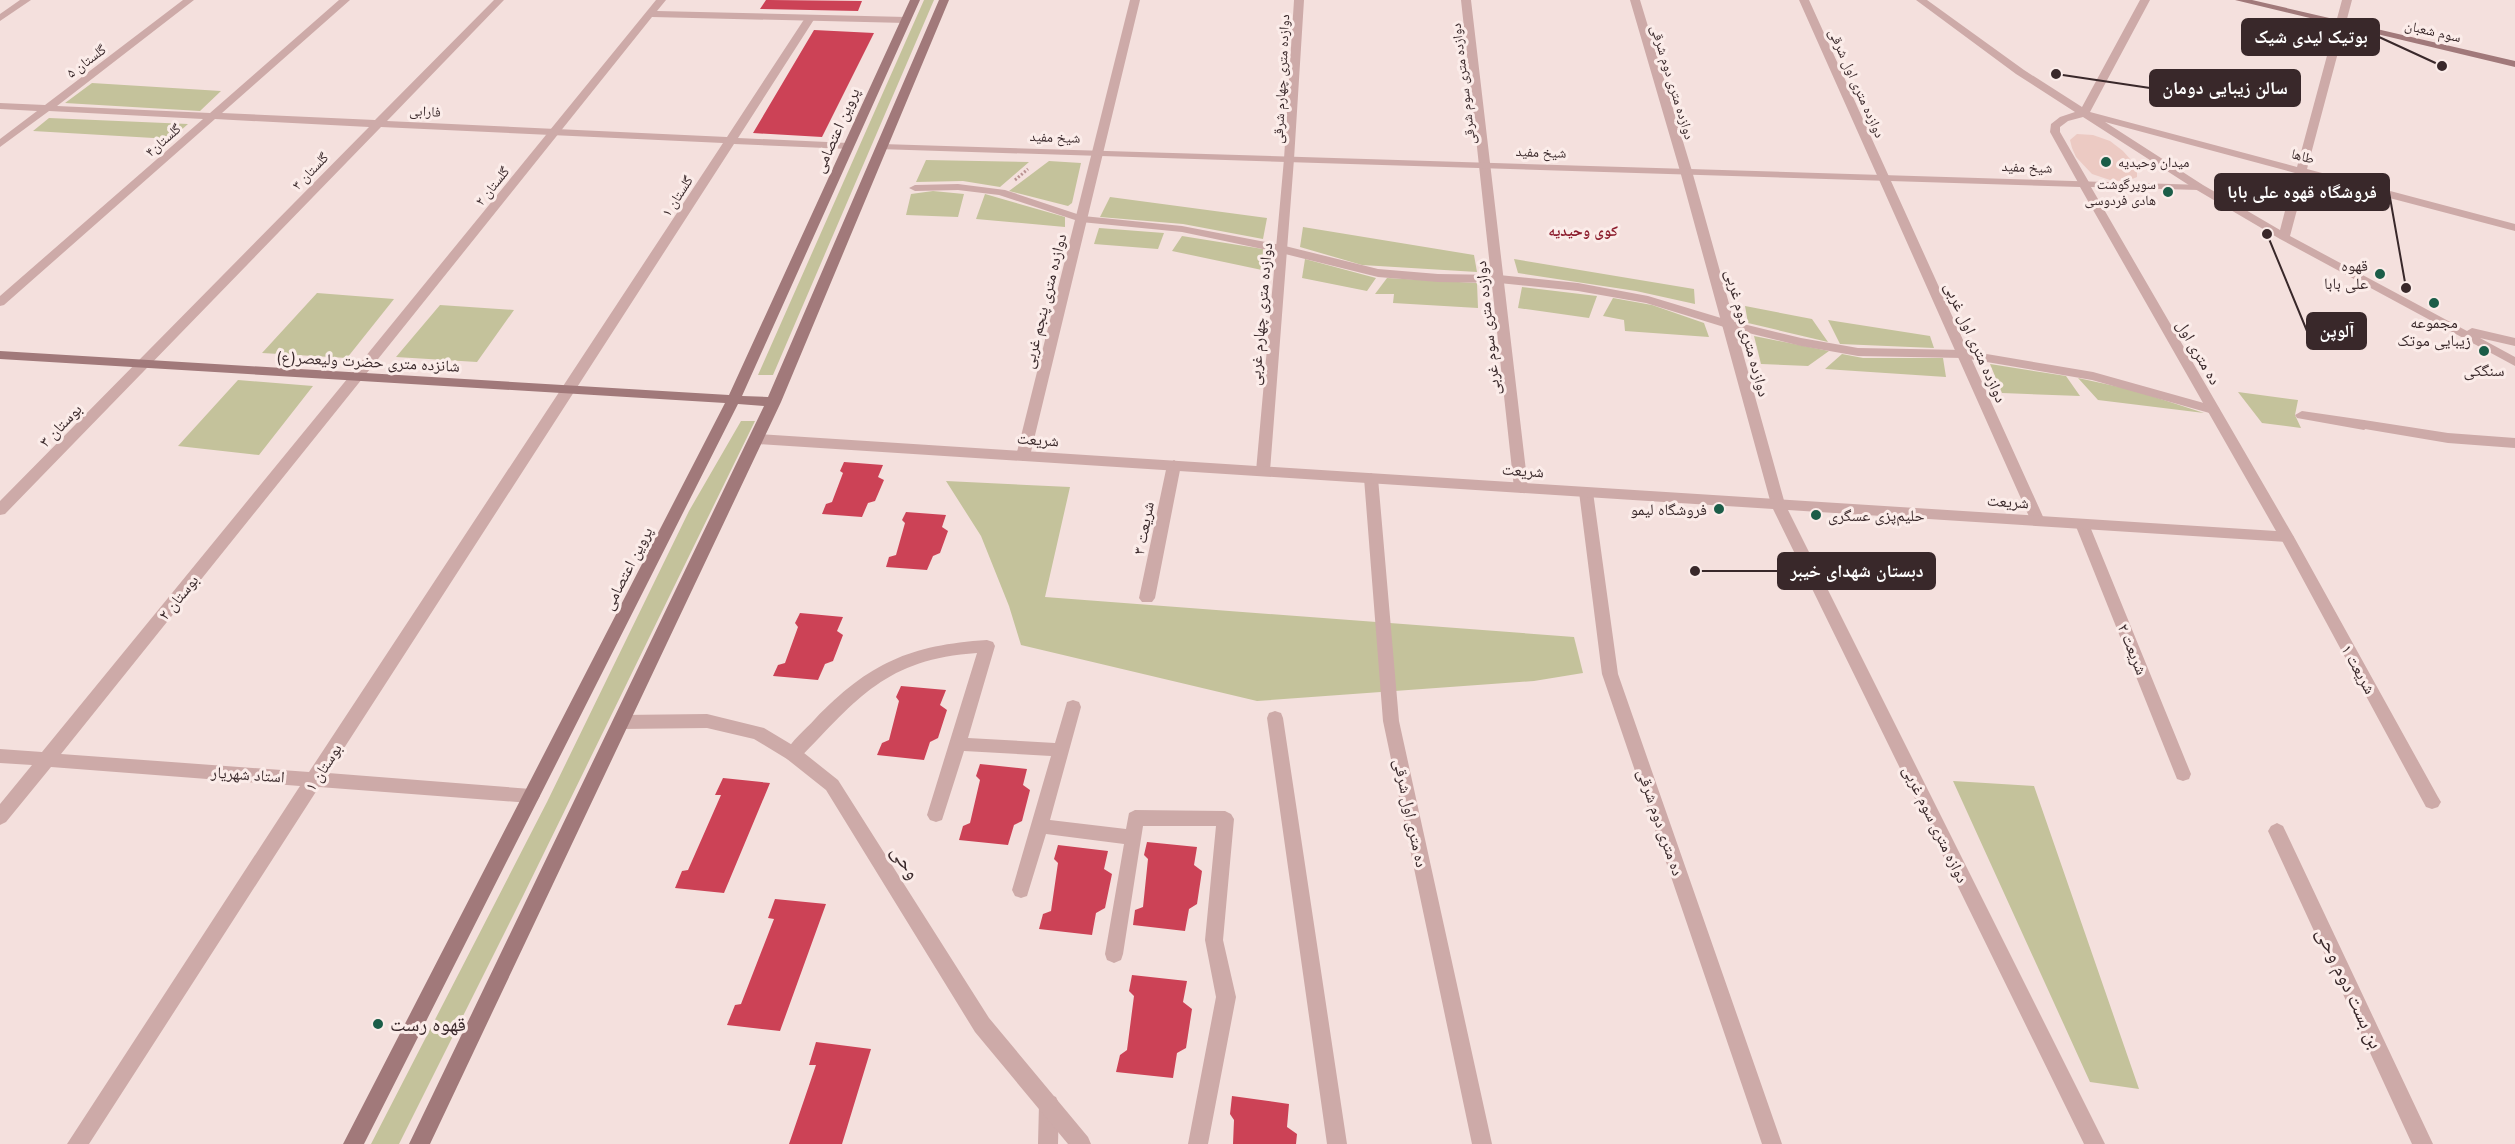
<svg xmlns="http://www.w3.org/2000/svg" width="2515" height="1144" viewBox="0 0 2515 1144" font-family="'Nunito Sans','Noto Naskh Arabic',sans-serif">
	<style>
		.green { fill: #c4c29b }
		.plaza { fill: #eccac3 }
		.building { fill: #cc4256 }
		.lines { fill: none; stroke-linecap: round; stroke-linejoin: round }
		.path { stroke: #b99392; stroke-width: 3; stroke-dasharray: 2 2; stroke-linecap: butt }
		.pedestrian { fill: #cdaaa8; fill-rule: evenodd }
		.minor { fill: #cdaaa8; fill-rule: evenodd }
		.tertiary { fill: #cdaaa8; fill-rule: evenodd }
		.secondary { fill: #a1797a; fill-rule: evenodd }
		.poi-dot { fill: #1b5d48; stroke: #fbece9; stroke-width: 2 }
		.labels { text-anchor: middle; stroke-width: 6; stroke-linejoin: round; paint-order: stroke }
		.far-street-label { font-size: 14px; fill: #39282a; stroke: #fbece9 }
		.far-poi-label { font-size: 14px; fill: #39282a; stroke: #fbece9; text-anchor: start }
		.far-neighbourhood-label { font-size: 15px; font-weight: bold; fill: #8d1d2d; stroke: #fbece9 }
		.street-label { font-size: 16px; fill: #39282a; stroke: #fbece9 }
		.poi-label { font-size: 16px; fill: #39282a; stroke: #fbece9; text-anchor: end }
		.near-street-label { font-size: 20px; fill: #39282a; stroke: #fbece9 }
		.near-poi-label { font-size: 20px; fill: #39282a; stroke: #fbece9; text-anchor: start }
		.leader { fill: none; stroke: #39282a; stroke-width: 2 }
		.callout-dot { fill: #39282a; stroke: #fbece9; stroke-width: 2 }
		.callout { fill: #39282a; stroke: #39282a; stroke-width: 2 }
		.callout-label { font-size: 18px; text-anchor: middle; font-weight: bold; fill: #fff }
	</style>
	<rect width="100%" height="100%" fill="#f4e0dd"/>
	<path class="green" d="M924 0H934L773 375H758Z
		M92 83 221 91 200 111 65 103Z
		M49 118 188 124 171 139 33 131Z
		M926 160 1029 162 1000 187 963 181 916 182Z
		M1049 161 1081 163 1072 203 1068 206 1009 191Z
		M933 191 964 194 958 217 906 215 911 194Z
		M985 194 1065 217V227L976 219Z
		M1110 197 1267 218 1263 239 1183 224 1100 217Z
		M1303 227 1474 255 1477 272 1362 265 1300 247Z
		M1099 228 1164 233 1158 249 1094 244Z
		M1182 236 1263 249 1262 270 1172 251Z
		M1305 259 1376 278 1367 291 1302 278Z
		M1514 259 1694 289 1695 304 1636 291 1518 273Z
		M1387 278 1477 283 1478 308 1393 303 1394 294H1375Z
		M1522 287 1597 296 1589 318 1518 308Z
		M317 293 394 299 347 358 262 353Z
		M1613 298 1652 305 1704 323 1709 337 1625 331 1624 320 1603 316Z
		M440 305 514 310 477 362 396 357Z
		M1745 306 1812 319 1828 342 1748 323Z
		M1828 320 1930 336 1934 348 1840 344Z
		M1754 336 1829 351 1808 366 1761 364Z
		M1842 354 1863 358H1943L1946 377 1825 369Z
		M1990 364 2066 376 2080 396 2002 393Z
		M2078 378 2133 390 2204 413 2098 400Z
		M238 380 313 386 259 455 178 446Z
		M2238 392 2298 400 2295 415 2301 428 2262 423Z
		M741 421H755L523 896 399 1144H371L547 802 689 511Z
		M946 481 1070 487 1045 597 1574 637 1583 673 1534 681 1257 701 1021 645 1009 606 981 536Z
		M1953 781 2034 786 2139 1089 2090 1082Z"/>
	<path class="plaza" d="M2077 134 2093 135 2110 141 2123 151 2137 167V177L2130 180 2113 181 2092 174 2076 157 2072 148 2070 140Z"/>
	<path class="building" d="M766 0H770L862 1 858 11 760 9Z
		M814 30 874 33 822 137 753 133Z
		M844 462 883 465 878 477 884 480 875 501 868 503 862 517 822 514 826 504 832 502 843 473 840 471Z
		M906 512 946 515 942 527 948 531 940 553 933 556 927 570 886 567 889 557 896 555 905 523 902 520Z
		M800 613 843 617 837 631 843 635 833 661 825 664 818 680 773 676 778 665 785 663 798 627 795 623Z
		M901 686 946 690 940 705 947 710 938 738 930 742 924 760 877 755 882 743 889 740 899 701 896 697Z
		M980 764 1027 769 1023 785 1030 790 1022 821 1014 825 1008 845 959 840 963 826 970 823 980 780 976 776Z
		M723 778 770 783 724 893 675 888 682 871 688 870 721 795H715Z
		M1147 842 1197 847 1194 865 1202 871 1197 904 1189 909 1185 931 1133 925 1135 910 1143 907 1148 859 1144 855Z
		M1058 845 1108 851 1104 869 1112 874 1105 908 1096 913 1092 935 1039 929 1043 914 1051 911 1058 863 1054 859Z
		M775 899 826 904 780 1031 727 1025 735 1005 741 1004 774 919 768 918Z
		M1132 975 1187 981 1183 1002 1192 1009 1186 1048 1177 1053 1173 1078 1116 1072 1120 1055 1127 1050 1134 996 1129 991Z
		M816 1042 871 1049 842 1144H789L816 1065H809Z
		M1232 1096 1289 1104 1287 1127 1297 1134 1296 1144H1233L1234 1120 1230 1114Z"/>
	<g class="lines">
		<path class="path" d="M1015 180 1028 169"/>
		<path class="pedestrian" d="M958 184 1005 190 1083 216 1182 226 1281 245 1378 269 1438 274 1499 275 1578 283 1648 296 1731 321 1801 338 1858 348 1963 350 2093 372 2218 407 2220 410 2213 414 2092 380 1963 358 1858 356 1801 346 1724 327 1646 303 1578 291 1499 283 1438 282 1378 277 1281 253 1182 232 1081 222 999 195 958 190 915 191 909 188 915 185Z
			M2302 411 2364 420 2371 425 2364 430 2297 418 2295 415Z"/>
		<path class="minor" d="M20 0H31L0 21V14Z
			M183 0H194L57 106 210 113 339 0H350L222 113 375 120 494 0H504L387 121 727 137 805 18 810 15 815 18 738 138 849 143 854 146 849 149 734 144 328 773 531 789 537 791 540 796 537 801 531 803 319 787 89 1144H67L300 786 51 767 6 822 0 825V804L32 765 0 763V749L42 752 352 373H362L364 376 362 379 61 754 309 772 723 143 381 127 5 514 0 515V501L369 127 215 119 4 305 0 306V296L203 119 49 111 0 147V139L37 111 0 109V103L45 105Z
			M1130 0H1140L1030 456 1023 461 1016 456Z
			M1294 0H1304L1294 159 1270 471 1263 476 1256 471 1284 159Z
			M1461 0H1471L1528 488 1521 493 1514 488Z
			M1630 0H1640L1692 171 1785 504 1783 508H1773L1771 504 1680 171Z
			M1799 0H1809L2045 521 2043 525H2033L2031 521Z
			M1916 0H1927L2024 70 2082 107 2140 0H2150L2090 112 2297 167 2342 0H2352L2307 169 2515 224V231L2306 176 2290 236 2467 331 2472 328 2515 338V346L2480 338 2515 357V366L2280 239 2195 189 2083 117 2068 121 2060 127V132L2090 184 2088 186H2080L2050 132 2051 124 2060 117 2075 112 2016 74ZM2105 122 2295 173 2280 230 2203 185Z
			M2364 420 2448 433 2515 438V448L2448 443 2359 428 2357 425Z
			M1174 460 1181 465 1155 598 1152 602H1142L1139 598 1167 465Z
			M1371 473 1378 478 1399 721 1492 1144H1472L1383 721 1364 478Z
			M1586 487 1593 492 1618 674 1782 1144H1762L1602 674 1579 492Z
			M2082 519 2089 524 2191 774 2189 779 2183 781 2177 779 2075 524Z
			M2287 532 2294 537 2438 797 2441 802 2438 807 2432 809 2426 807 2280 537Z
			M987 640 993 642 995 646 968 738 1055 743 1067 702 1073 700 1079 702 1081 707 1050 820 1126 829 1129 813 1135 810 1225 811 1231 814 1234 819 1223 940 1236 997 1208 1144H1188L1216 997 1205 940 1216 826H1143L1123 954 1121 960 1114 963 1107 960 1105 954 1124 844 1046 834 1027 896 1021 898 1015 896 1012 890 1051 756 964 751 942 820 936 822 930 820 927 815 977 653C886 659 858 698 799 759L793 761 787 759 785 754C791 741 805 730 815 719 869 663 910 645 987 640Z
			M1275 711 1281 713 1283 718 1347 1144H1327L1267 718 1269 713Z
			M2277 823 2283 826 2433 1144H2412L2268 831 2271 826Z
			M1049 1094 1056 1097 1059 1104 1058 1144H1038L1039 1104 1042 1097Z"/>
		<path class="tertiary" d="M656 0H666L657 11 906 17 911 20 906 23 652 17 362 379H352L350 376 352 373Z
			M882 144 2203 185V189L2199 190 2091 187 2294 537 2292 541 2287 542 1788 510 2105 1144H2084L1773 509 757 444 750 439 757 434 2276 531 2080 187 878 149V145Z
			M707 714 764 728 799 749 838 780 989 1018 1088 1137 1091 1144H1068L975 1032 826 790 787 759 754 739 707 728 621 729 615 727 613 722 615 717 621 715Z"/>
		<path class="secondary" d="M910 0H920L742 396 768 397 939 0H949L781 402 430 1144H409L764 406 738 404 364 1144H343L725 403 0 359V351L729 395Z
			M2235 0H2252L2515 61V67Z"/>
	</g>
	<g class="poi-dot">
		<circle cx="2106" cy="162" r="6"/>
		<circle cx="2168" cy="192" r="6"/>
		<circle cx="2380" cy="274" r="6"/>
		<circle cx="2434" cy="303" r="6"/>
		<circle cx="2484" cy="351" r="6"/>
		<circle cx="1719" cy="509" r="6"/>
		<circle cx="1816" cy="515" r="6"/>
		<circle cx="378" cy="1024" r="6"/>
	</g>
	<g class="labels">
		<g class="far-street-label">
			<text transform="translate(2433 31) rotate(13)" y="5">سوم شعبان</text>
			<text transform="translate(86 61) rotate(-37)" y="5">گلستان ۵</text>
			<text transform="translate(1281 79) rotate(-87)" y="5">دوازده متری چهارم شرقی</text>
			<text transform="translate(1673 82) rotate(73)" y="5">دوازده متری دوم شرقی</text>
			<text transform="translate(1857 83) rotate(66)" y="5">دوازده متری اول شرقی</text>
			<text transform="translate(1463 84) rotate(-97)" y="5">دوازده متری سوم شرقی</text>
			<text transform="translate(425 111) rotate(3)" y="5">فارابی</text>
			<text transform="translate(1055 137) rotate(2)" y="5">شیخ مفید</text>
			<text transform="translate(163 140) rotate(-41)" y="5">گلستان۴</text>
			<text transform="translate(1541 152) rotate(2)" y="5">شیخ مفید</text>
			<text transform="translate(2303 156) rotate(15)" y="5">طاها</text>
			<text transform="translate(2027 167) rotate(2)" y="5">شیخ مفید</text>
			<text transform="translate(310 171) rotate(-46)" y="5">گلستان ۳</text>
			<text transform="translate(492 186) rotate(-51)" y="5">گلستان ۲</text>
			<text transform="translate(677 196) rotate(-57)" y="5">گلستان ۱</text>
		</g>
		<g class="far-poi-label">
			<text x="2118" y="167">میدان وحیدیه</text>
			<text x="2156" y="189" text-anchor="end">سوپرگوشت<tspan x="2156" dy="16">هادی فردوسی</tspan></text>
		</g>
		<g class="far-neighbourhood-label">
			<text x="1583" y="236">کوی وحیدیه</text>
		</g>
		<g class="street-label">
			<text transform="translate(836 130) rotate(-66)" y="6">پروین اعتصامی</text>
			<text transform="translate(1044 301) rotate(-76)" y="6">دوازده متری پنجم غربی</text>
			<text transform="translate(1260 314) rotate(-85)" y="6">دوازده متری چهارم غربی</text>
			<text transform="translate(1487 328) rotate(-96)" y="6">دوازده متری سوم غربی</text>
			<text transform="translate(1748 333) rotate(75)" y="6">دوازده متری دوم غربی</text>
			<text transform="translate(1976 342) rotate(66)" y="6">دوازده متری اول غربی</text>
			<text transform="translate(2199 352) rotate(60)" y="6">ده متری اول</text>
			<text transform="translate(368 361) rotate(3)" y="6">شانزده متری حضرت ولیعصر(ع)</text>
			<text transform="translate(60 425) rotate(-46)" y="6">بوستان ۳</text>
			<text transform="translate(1038 439) rotate(4)" y="6">شریعت</text>
			<text transform="translate(1523 470) rotate(4)" y="6">شریعت</text>
			<text transform="translate(2008 501) rotate(4)" y="6">شریعت</text>
			<text transform="translate(1143 528) rotate(-79)" y="6">شریعت ۳</text>
			<text transform="translate(627 568) rotate(-63)" y="6">پروین اعتصامی</text>
			<text transform="translate(178 597) rotate(-51)" y="6">بوستان ۲</text>
			<text transform="translate(2133 649) rotate(68)" y="6">شریعت ۲</text>
			<text transform="translate(2359 669) rotate(61)" y="6">شریعت ۱</text>
			<text transform="translate(323 767) rotate(-57)" y="6">بوستان ۱</text>
			<text transform="translate(248 774) rotate(4)" y="6">استاد شهریار</text>
			<text transform="translate(1411 813) rotate(78)" y="6">ده متری اول شرقی</text>
			<text transform="translate(1661 822) rotate(71)" y="6">ده متری دوم شرقی</text>
			<text transform="translate(1936 824) rotate(64)" y="6">دوازه متری سوم غربی</text>
		</g>
		<g class="poi-label">
			<text x="2368" y="271">قهوه<tspan x="2368" dy="18">علی بابا</tspan></text>
			<text x="2434" y="328" text-anchor="middle">مجموعه<tspan x="2434" dy="18">زیبایی موتک</tspan></text>
			<text x="2484" y="376" text-anchor="middle">سنگکی</text>
			<text x="1707" y="515">فروشگاه لیمو</text>
			<text x="1828" y="521" text-anchor="start">حلیم‌پزی عسگری</text>
		</g>
		<g class="near-street-label">
			<text transform="translate(906 862) rotate(58)" y="7">وحی</text>
			<text transform="translate(2350 988) rotate(65)" y="7">بن بست دوم وحی</text>
		</g>
		<g class="near-poi-label">
			<text x="390" y="1031">قهوه رست</text>
		</g>
	</g>
	<path class="leader" d="M2442 66L2379 37M2056 74L2150 88M2406 288L2389 192M2267 234L2307 331M1695 571L1778 571"/>
	<g class="callout-dot">
		<circle cx="2442" cy="66" r="6"/>
		<circle cx="2056" cy="74" r="6"/>
		<circle cx="2406" cy="288" r="6"/>
		<circle cx="2267" cy="234" r="6"/>
		<circle cx="1695" cy="571" r="6"/>
	</g>
	<g class="callout">
		<rect x="2242" y="19" width="137" height="36" rx="6"/>
		<rect x="2150" y="70" width="150" height="36" rx="6"/>
		<rect x="2215" y="174" width="174" height="36" rx="6"/>
		<rect x="2307" y="313" width="59" height="36" rx="6"/>
		<rect x="1778" y="553" width="157" height="36" rx="6"/>
	</g>
	<g class="callout-label">
		<text x="2311" y="43">بوتیک لیدی شیک</text>
		<text x="2225" y="94">سالن زیبایی دومان</text>
		<text x="2302" y="198">فروشگاه قهوه علی بابا</text>
		<text x="2337" y="337">آلوپن</text>
		<text x="1857" y="577">دبستان شهدای خیبر</text>
	</g>
</svg>
